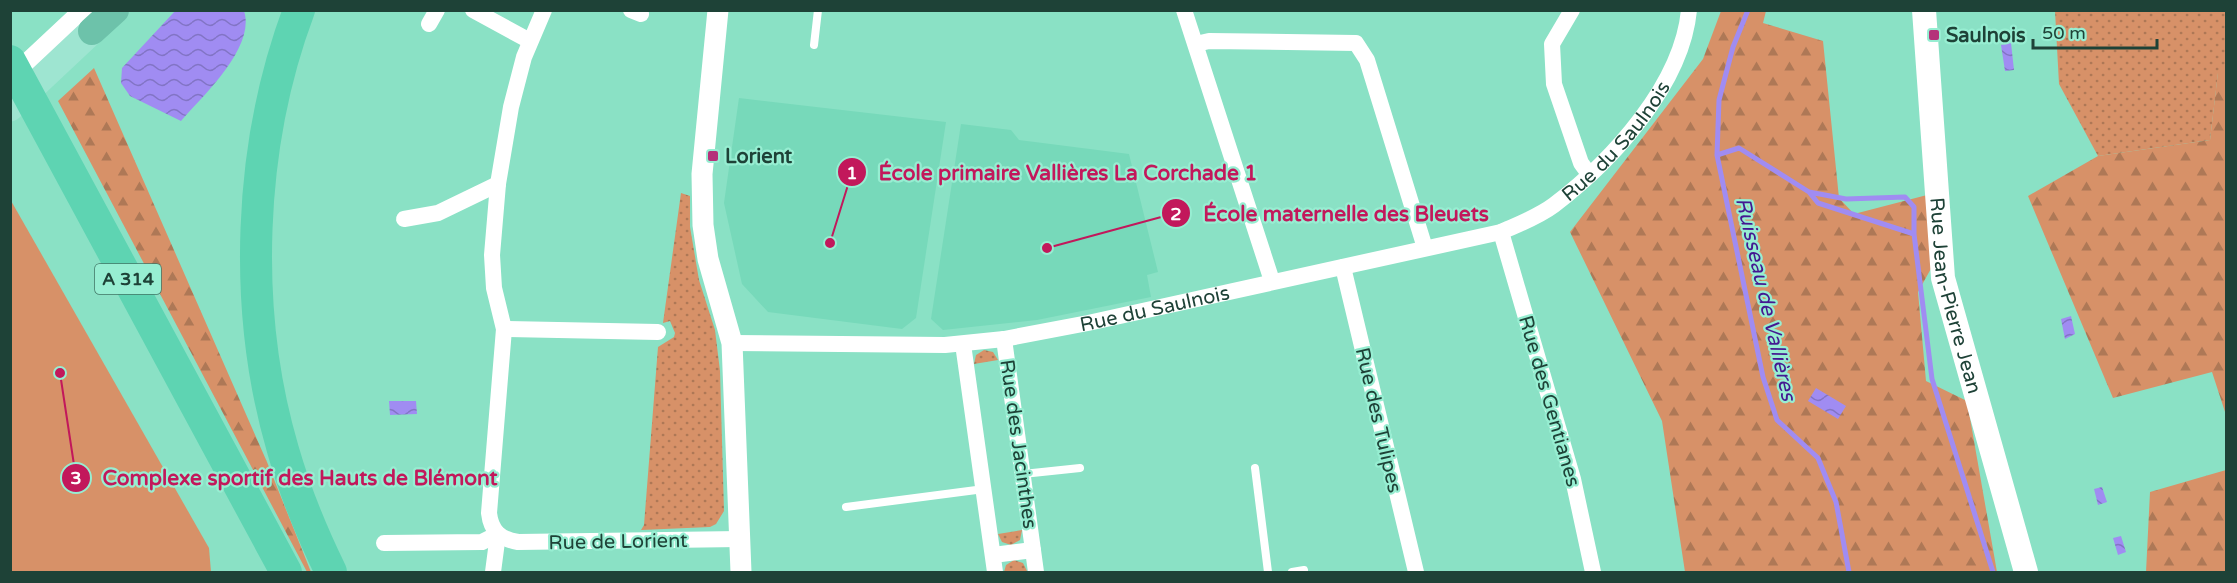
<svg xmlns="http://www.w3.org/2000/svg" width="2237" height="583" viewBox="0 0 2237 583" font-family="'Varela Round',sans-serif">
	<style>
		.built { fill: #77d9ba }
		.green { fill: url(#green-dots) }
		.forest { fill: url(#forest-firs) }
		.pitch { fill: #d79168 }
		.water { fill: url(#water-waves) }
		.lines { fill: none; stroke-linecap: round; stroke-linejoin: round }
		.stream { stroke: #a08cf2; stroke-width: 5 }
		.service { stroke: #fff; stroke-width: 8 }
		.minor { stroke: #fff; stroke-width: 16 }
		.tertiary { stroke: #fff; stroke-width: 21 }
		.secondary { stroke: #fff; stroke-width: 24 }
		.primary { stroke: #9ee5d1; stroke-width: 27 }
		.trunk { stroke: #6dc2aa; stroke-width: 28 }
		.motorway { stroke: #5ed4b2; stroke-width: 32 }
		.poi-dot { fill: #b5327a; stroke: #97eed2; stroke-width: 2 }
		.labels { text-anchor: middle; stroke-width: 4.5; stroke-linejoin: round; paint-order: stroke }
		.shield { fill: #97eed2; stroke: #427666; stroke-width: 1.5 }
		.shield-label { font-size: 18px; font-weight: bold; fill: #1e4237 }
		.poi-label { font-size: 20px; font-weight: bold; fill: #1e4237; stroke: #97eed2; text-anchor: start }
		.street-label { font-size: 20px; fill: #1e4237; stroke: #97eed2 }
		.water-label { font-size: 21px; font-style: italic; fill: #441891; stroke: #97eed2 }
		.leader { fill: none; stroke: #c2185b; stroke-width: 2 }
		.callout-dot { fill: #c2185b; stroke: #97eed2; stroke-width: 2 }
		.mark-label { font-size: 18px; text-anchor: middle; font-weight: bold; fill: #fff }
		.callout-label { font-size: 21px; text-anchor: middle; font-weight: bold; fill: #c2185b; stroke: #97eed2; stroke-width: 4.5; stroke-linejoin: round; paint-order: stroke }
	</style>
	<defs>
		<pattern id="green-dots" width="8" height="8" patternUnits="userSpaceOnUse" patternTransform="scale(1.5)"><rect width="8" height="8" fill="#d79168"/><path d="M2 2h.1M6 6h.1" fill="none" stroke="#ae7856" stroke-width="1.8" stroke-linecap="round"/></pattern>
		<pattern id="forest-firs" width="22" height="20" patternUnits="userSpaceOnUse" patternTransform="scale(1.5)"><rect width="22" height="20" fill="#d79168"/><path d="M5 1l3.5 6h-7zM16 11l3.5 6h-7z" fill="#ae7856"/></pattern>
		<pattern id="water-waves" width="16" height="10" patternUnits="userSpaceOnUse" patternTransform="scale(1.5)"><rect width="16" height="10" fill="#a08cf2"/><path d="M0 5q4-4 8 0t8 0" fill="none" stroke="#8274c5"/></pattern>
	</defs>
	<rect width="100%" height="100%" fill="#8ae1c5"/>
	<path class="built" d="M739 98 946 122 916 318 902 329 768 312 742 284 724 203Z
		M961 124 1011 130 1019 140 1129 154 1158 272 1147 275 1151 297 1037 320 943 330 931 319Z"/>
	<path class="green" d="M2055 11H2226V72L2218 73 2210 140 2098 156 2059 84Z
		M681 193 690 196V227L699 280 715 330 720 371 724 511 716 524 710 527 641 530 644 525 658 347 674 337 675 333 670 321 663 323Z
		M984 350 993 352 998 360 974 364 976 355Z
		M1022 530 1020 540 1011 545 1002 542 998 534Z
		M1014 560 1023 563 1027 571 1004 572 1006 565Z"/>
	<path class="forest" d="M1721 11H1766L1763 23 1823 41 1839 198 1854 214 1927 195 1933 265 1918 292 1926 381 1967 401 1997 572H1685L1662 421 1570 232 1703 59Z
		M94 68 267 462 311 572H307L58 101Z
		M2218 72H2226V415L2212 372 2113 398 2028 196 2098 156 2210 140Z
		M2226 470V572H2146L2150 492Z"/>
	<path class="pitch" d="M10 199 209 548 211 572H11Z"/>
	<path class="water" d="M176 10 244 11C256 47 203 96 181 121L130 96 121 83 122 68Z
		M2011 43 2014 70 2005 71 2001 45Z
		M2071 316 2075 334 2065 339 2061 319Z
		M1816 388 1846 406 1838 419 1808 401Z
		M389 401H416L417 414 390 415Z
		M2102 487 2107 502 2098 505 2094 489Z
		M2121 536 2126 552 2118 555 2113 538Z"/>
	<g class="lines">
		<path class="stream" d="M1748 10 1733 47 1719 100 1717 155 1763 377 1777 420 1818 458 1836 502 1849 572
			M1717 155 1739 148 1809 192 1846 199 1905 197 1914 207V234L1932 379 1993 572
			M1809 192 1818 203 1914 234"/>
		<path class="service" d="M814 45 818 10
			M1255 468 1268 572
			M1023 474 1080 468
			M846 507 984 489
			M1292 572 1304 570V572"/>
		<g class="minor">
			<path d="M473 10 530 41"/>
			<path d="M544 10 524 57 511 107 498 184 492 255 494 288 504 329 489 513C491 531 500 539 518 542L740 539"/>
			<path d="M631 10 641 14"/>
			<path d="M1184 10 1272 281"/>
			<path d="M1572 10 1552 44 1554 84 1581 163 1589 174"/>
			<path d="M429 24 437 10"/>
			<path d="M1196 44 1209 41 1356 43 1367 60 1425 248"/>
			<path d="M404 219 438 213 498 184"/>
			<path d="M1501 232 1573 479 1593 572"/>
			<path d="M1343 267 1416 572"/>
			<path d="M504 329 658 332"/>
			<path d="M1004 339 1036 572"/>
			<path id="s1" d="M732 343 945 345 1004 339 1088 323 1501 232C1519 224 1538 217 1554 205 1612 161 1682 85 1689 10"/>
			<path d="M963 344 995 572"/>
			<path d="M384 543 482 542 498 534"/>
			<path d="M993 555 1033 550"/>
			<path d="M493 572 498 534"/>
		</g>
		<path class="tertiary" d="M718 10 702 174 703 225 708 259 732 343 741 572"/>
		<g class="secondary">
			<path id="s2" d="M1924 10 1943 278 2026 572"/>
			<path d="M10 82 87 10"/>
		</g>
		<path class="primary" d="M10 108 92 31"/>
		<path class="trunk" d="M92 31 115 10"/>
		<path class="motorway" d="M299 10C248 146 242 311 283 450 295 492 312 533 331 572
			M10 61 286 572"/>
	</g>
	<g class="poi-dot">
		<rect x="1928" y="29" width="12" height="12" rx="3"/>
		<rect x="707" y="150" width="12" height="12" rx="3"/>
	</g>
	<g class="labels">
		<rect class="shield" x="95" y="264" width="66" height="30" rx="4.5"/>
		<g class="shield-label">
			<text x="128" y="285">A 314</text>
		</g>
		<g class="poi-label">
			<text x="1946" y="42">Saulnois</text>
			<text x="725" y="163">Lorient</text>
		</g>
		<g class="street-label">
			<text dy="7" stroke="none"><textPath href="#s1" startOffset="930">Rue du Saulnois</textPath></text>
			<text dy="7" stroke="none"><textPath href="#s2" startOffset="288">Rue Jean-Pierre Jean</textPath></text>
			<text dy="7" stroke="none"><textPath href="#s1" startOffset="426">Rue du Saulnois</textPath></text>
			<text transform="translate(1550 401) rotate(74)" y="7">Rue des Gentianes</text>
			<text transform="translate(1379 420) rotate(77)" y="7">Rue des Tulipes</text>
			<text transform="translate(1019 444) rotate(82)" y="7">Rue des Jacinthes</text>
			<text transform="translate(618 541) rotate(-1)" y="7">Rue de Lorient</text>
		</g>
		<g class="water-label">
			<text transform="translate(1766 299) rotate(77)" y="7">Ruisseau de Vallières</text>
		</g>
	</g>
	<path class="leader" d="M830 243L852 172M1047 248L1176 213M60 373L76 478"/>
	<g class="callout-dot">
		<circle cx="830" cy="243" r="6"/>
		<circle cx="1047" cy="248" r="6"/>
		<circle cx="60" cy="373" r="6"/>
		<circle cx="852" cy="172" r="15"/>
		<circle cx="1176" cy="213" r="15"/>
		<circle cx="76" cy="478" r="15"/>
	</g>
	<g class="mark-label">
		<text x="852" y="179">1</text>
		<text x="1176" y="220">2</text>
		<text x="76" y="484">3</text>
	</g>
	<g class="callout-label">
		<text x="1068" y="180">École primaire Vallières La Corchade 1</text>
		<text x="1346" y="221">École maternelle des Bleuets</text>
		<text x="300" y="485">Complexe sportif des Hauts de Blémont</text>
	</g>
	<rect width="2237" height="583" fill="none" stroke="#1e4237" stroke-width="24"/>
	<path d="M2033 39v9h124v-9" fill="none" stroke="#1e4237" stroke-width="3"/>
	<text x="2042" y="39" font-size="18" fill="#1e4237" stroke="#97eed2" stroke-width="4.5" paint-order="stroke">50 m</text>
</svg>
